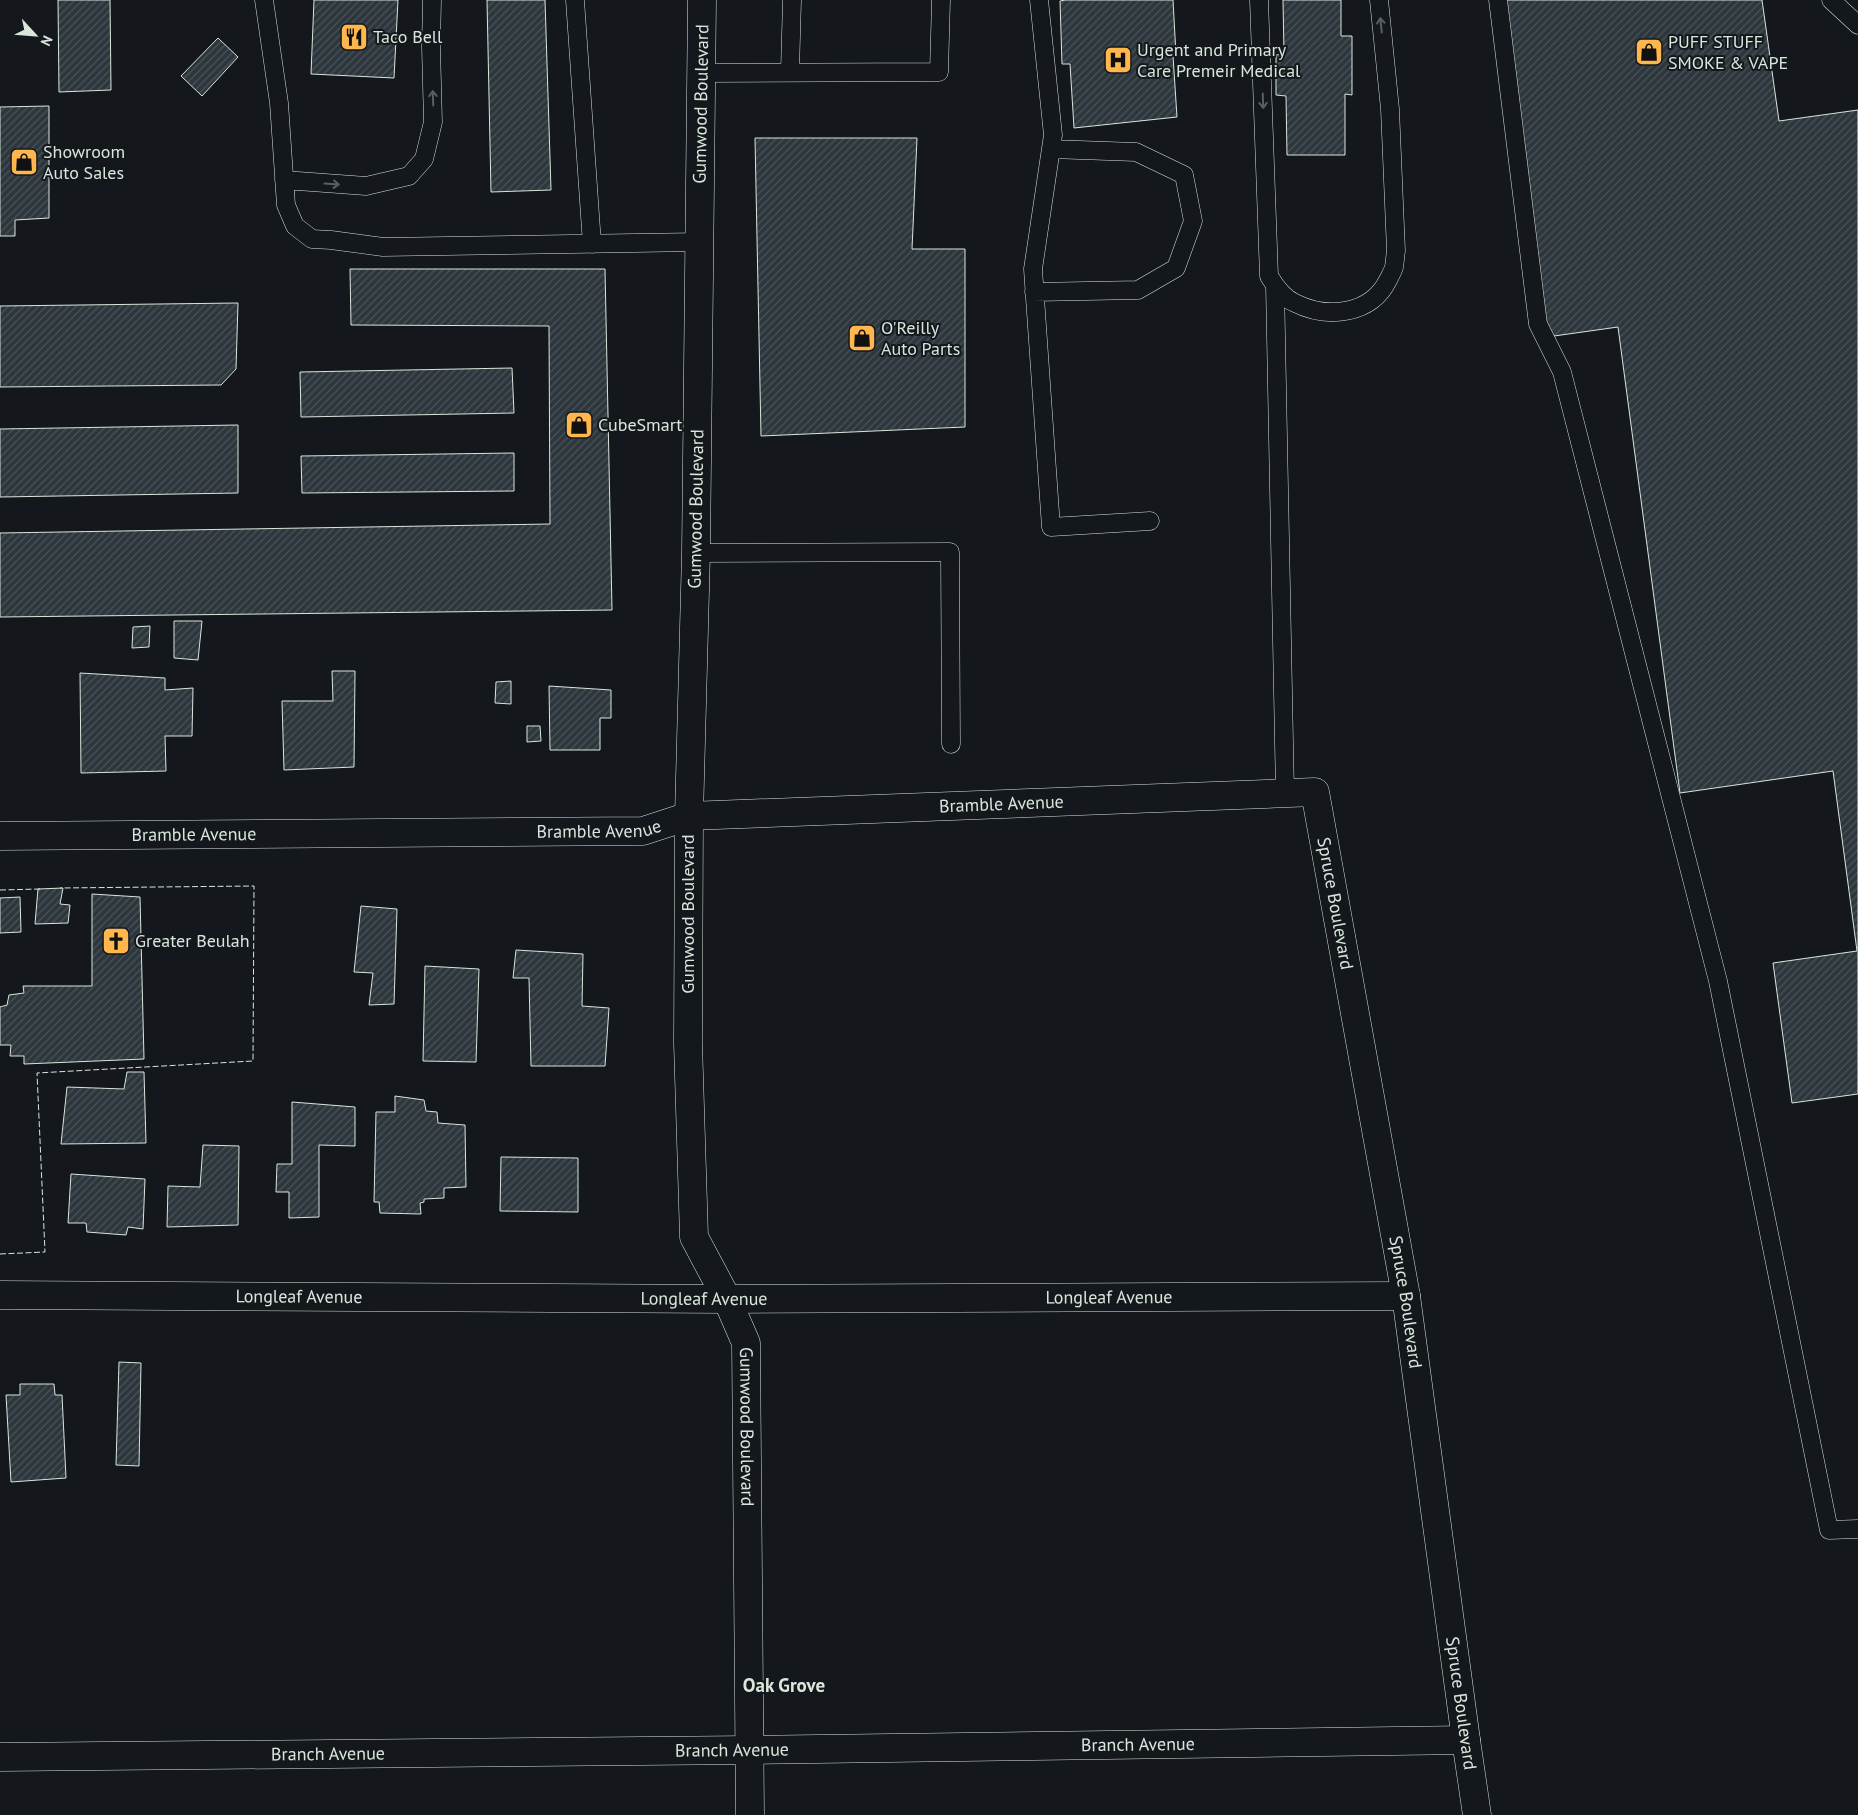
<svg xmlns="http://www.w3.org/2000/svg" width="1858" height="1815" viewBox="0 0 1858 1815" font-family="'PT Sans',sans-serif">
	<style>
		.building { fill: url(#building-hatch); stroke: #d8e6dc }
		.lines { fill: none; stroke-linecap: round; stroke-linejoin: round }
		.lane-casing { stroke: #d8e6dc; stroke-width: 19 }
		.street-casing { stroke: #d8e6dc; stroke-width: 29 }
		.lane { stroke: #14181c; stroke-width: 18 }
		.street { stroke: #14181c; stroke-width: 28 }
		.fence { stroke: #d8e6dc; stroke-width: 1; stroke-dasharray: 6 2.5; stroke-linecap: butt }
		.oneway { stroke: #59605f }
		.labels { text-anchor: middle; stroke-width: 4; stroke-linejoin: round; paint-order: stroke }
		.poi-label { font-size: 18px; fill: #d8e6dc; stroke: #14181c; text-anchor: start }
		.street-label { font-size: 18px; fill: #d8e6dc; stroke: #14181c }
		.neighbourhood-label { font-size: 19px; font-weight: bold; fill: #d8e6dc; stroke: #14181c }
	</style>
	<defs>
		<pattern id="building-hatch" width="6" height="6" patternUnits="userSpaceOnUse" patternTransform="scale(1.25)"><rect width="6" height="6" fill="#2c363c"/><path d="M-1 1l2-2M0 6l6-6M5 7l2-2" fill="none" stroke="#4a5358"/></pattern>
	</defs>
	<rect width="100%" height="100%" fill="#14181c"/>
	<path class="building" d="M58 0H110L111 90 59 92Z
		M314 0H398L394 78 311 74Z
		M487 0H545L551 190 491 192Z
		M1065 0H1173L1176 55 1173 56 1177 117 1074 128 1070 64H1062L1060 1Z
		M1283 0H1341V36H1352V95L1345 94V155H1287L1286 96 1276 95V55L1284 54Z
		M1506 0H1762L1779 121 1858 110V1094L1792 1103 1773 963 1857 951 1833 771 1680 793 1618 327 1547 337Z
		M218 38 238 57 202 96 181 76Z
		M49 106V218L15 220V236H0V107Z
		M755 138H917L912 249H965V427L761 436Z
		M350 269H605L612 610 0 617V533L550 524 549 326 351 325Z
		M238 303 236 369 221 385 0 387V306Z
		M512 368 514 413 301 417 300 372Z
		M238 425V493L0 497V429Z
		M514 453V491L302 493 301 456Z
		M174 621H202L198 660 174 658Z
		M150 626 149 647 132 648 133 627Z
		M332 671H355L354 767 284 770 282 701H333Z
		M80 673 165 678V690L193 688 192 736H165L166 771 81 773Z
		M511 681V704L495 703 496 682Z
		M549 686 611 690V718H600V750H550Z
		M527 726H540L541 741 527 742Z
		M63 888 60 904 70 905 68 923 35 924 38 889Z
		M92 894 140 897 144 1059 24 1064V1056H10L11 1045H0V1007L7 1005 9 995 24 993 23 986H92Z
		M20 897 21 932 0 933V898Z
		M361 906 397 909 394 1004 369 1005 373 973 354 972Z
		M516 950 583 954 582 1006 609 1008 605 1066H531L529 978H513Z
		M425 966 479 969 476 1062 423 1061Z
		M127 1072H144L146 1143 61 1144 67 1087 124 1089Z
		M395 1096 424 1100 426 1111 437 1112 438 1123 465 1125 466 1187 444 1188V1198L424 1199V1202L420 1203 421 1214 380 1213 379 1202H374L376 1112H395Z
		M292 1102 355 1107V1146L319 1145V1217L289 1218V1192H276L277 1164H292Z
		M203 1145 239 1146 238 1225 167 1227 168 1186 200 1187Z
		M501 1157 578 1158V1212L500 1211Z
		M71 1174 145 1179 143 1229 128 1227 126 1235 87 1232 86 1223H68Z
		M119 1362 141 1363 139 1466 116 1465Z
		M20 1384H54L55 1395H62L66 1478 11 1482 6 1395H20Z"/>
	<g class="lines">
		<g class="lane-casing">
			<path id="lane" d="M264 0 279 103 286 205 295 226 312 239 331 240 383 247 698 242
				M575 0 592 244
				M1039 0 1053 135 1033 269 1051 527 1150 521
				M1259 0 1269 276C1275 286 1283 298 1295 303 1327 319 1371 315 1388 280 1390 276 1393 271 1394 267 1395 262 1395 256 1396 251L1390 109 1379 0
				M1498 0 1538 324 1562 372 1718 981 1829 1530 1858 1529
				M1831 0 1858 25
				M790 71 792 0
				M701 73 939 72 941 0
				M284 180 366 186 409 176 424 159 433 122 431 47 432 0
				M1275 285 1285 793
				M1034 292 1138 290 1176 268 1193 221 1184 175 1136 152 1051 149
				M696 553 950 552 951 744"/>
		</g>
		<g class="street-casing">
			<g id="street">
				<path id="s1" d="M702 0 696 553 689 816 688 1043 694 1237 727 1299 746 1343 750 1815"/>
				<path id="s2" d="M0 836 643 831 689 816 1315 792 1406 1296 1466 1740 1477 1815"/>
				<path id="s3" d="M0 1295 727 1299 1406 1296"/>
				<path id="s4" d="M0 1757 749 1750 1466 1740"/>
			</g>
		</g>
		<use href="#lane" class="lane"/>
		<use href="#street" class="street"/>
		<path class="fence" d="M0 890 40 889
			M0 1254 45 1252 37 1073 253 1061 254 886 60 888"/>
	</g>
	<defs><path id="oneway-shaft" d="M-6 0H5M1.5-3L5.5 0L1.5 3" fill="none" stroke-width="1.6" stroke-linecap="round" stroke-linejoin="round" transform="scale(1.25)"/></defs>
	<g class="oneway">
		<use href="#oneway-shaft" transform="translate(1381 25) rotate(-96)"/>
		<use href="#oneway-shaft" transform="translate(433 98) rotate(-92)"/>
		<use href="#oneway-shaft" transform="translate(1263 101) rotate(88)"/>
		<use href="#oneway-shaft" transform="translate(332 184) rotate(4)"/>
	</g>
	<defs>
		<g id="restaurant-square" transform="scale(1.4375)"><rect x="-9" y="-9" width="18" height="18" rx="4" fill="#ffb74d" stroke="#14181c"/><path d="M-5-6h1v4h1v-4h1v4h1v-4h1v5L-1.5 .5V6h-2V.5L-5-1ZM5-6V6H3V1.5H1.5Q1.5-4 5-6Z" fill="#111"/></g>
		<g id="shop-square" transform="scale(1.4375)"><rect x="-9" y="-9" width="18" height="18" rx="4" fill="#ffb74d" stroke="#14181c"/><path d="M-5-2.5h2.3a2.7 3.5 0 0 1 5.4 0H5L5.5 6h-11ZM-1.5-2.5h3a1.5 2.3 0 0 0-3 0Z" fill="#111"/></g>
		<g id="hospital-square" transform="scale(1.4375)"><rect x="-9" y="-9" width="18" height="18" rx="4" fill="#ffb74d" stroke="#14181c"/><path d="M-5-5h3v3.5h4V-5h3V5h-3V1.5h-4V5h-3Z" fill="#111"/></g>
		<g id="church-square" transform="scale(1.4375)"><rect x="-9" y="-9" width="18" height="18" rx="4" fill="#ffb74d" stroke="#14181c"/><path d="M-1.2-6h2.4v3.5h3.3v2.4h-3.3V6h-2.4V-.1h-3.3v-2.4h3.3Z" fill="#111"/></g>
	</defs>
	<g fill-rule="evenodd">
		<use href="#restaurant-square" x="354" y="37"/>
		<use href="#shop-square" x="1649" y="52"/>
		<use href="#hospital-square" x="1118" y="60"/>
		<use href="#shop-square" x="24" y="162"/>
		<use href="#shop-square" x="862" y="338"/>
		<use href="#shop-square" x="579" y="425"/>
		<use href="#church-square" x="116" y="941"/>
	</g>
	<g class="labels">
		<g class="poi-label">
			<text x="373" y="43">Taco Bell</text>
			<text x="1668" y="48">PUFF STUFF<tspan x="1668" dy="21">SMOKE &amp; VAPE</tspan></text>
			<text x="1137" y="56">Urgent and Primary<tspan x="1137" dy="21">Care Premeir Medical</tspan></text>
			<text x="43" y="158">Showroom<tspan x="43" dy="21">Auto Sales</tspan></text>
			<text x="881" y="334">O'Reilly<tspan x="881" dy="21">Auto Parts</tspan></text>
			<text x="598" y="431">CubeSmart</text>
			<text x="135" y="947">Greater Beulah</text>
		</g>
		<g class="street-label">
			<text transform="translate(701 104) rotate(-89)" y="6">Gumwood Boulevard</text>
			<text transform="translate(696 509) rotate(-89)" y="6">Gumwood Boulevard</text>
			<text dy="6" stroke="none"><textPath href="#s2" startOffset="1004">Bramble Avenue</textPath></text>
			<text dy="6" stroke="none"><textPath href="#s2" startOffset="599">Bramble Avenue</textPath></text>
			<text dy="6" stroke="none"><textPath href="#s2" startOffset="194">Bramble Avenue</textPath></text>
			<text dy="6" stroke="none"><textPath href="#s2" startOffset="1431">Spruce Boulevard</textPath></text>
			<text transform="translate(688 914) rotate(-90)" y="6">Gumwood Boulevard</text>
			<text dy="6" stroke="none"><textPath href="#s3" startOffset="299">Longleaf Avenue</textPath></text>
			<text dy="6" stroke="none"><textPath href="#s3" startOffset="1109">Longleaf Avenue</textPath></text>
			<text dy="6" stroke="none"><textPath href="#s3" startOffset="704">Longleaf Avenue</textPath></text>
			<text dy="6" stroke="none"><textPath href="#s2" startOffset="1836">Spruce Boulevard</textPath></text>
			<text dy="6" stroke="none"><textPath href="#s1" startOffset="1439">Gumwood Boulevard</textPath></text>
			<text dy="6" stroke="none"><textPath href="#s2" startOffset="2241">Spruce Boulevard</textPath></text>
			<text dy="6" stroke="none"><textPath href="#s4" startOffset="1138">Branch Avenue</textPath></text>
			<text dy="6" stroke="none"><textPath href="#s4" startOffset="732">Branch Avenue</textPath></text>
			<text dy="6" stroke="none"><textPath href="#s4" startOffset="328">Branch Avenue</textPath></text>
		</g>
		<g class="neighbourhood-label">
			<text x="784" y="1692">Oak Grove</text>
		</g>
	</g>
	<g transform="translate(35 35) rotate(116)" stroke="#14181c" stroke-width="4" paint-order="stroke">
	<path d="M0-4L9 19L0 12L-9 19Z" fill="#d8e6dc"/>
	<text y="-8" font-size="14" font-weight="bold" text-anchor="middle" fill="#d8e6dc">N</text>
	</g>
</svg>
